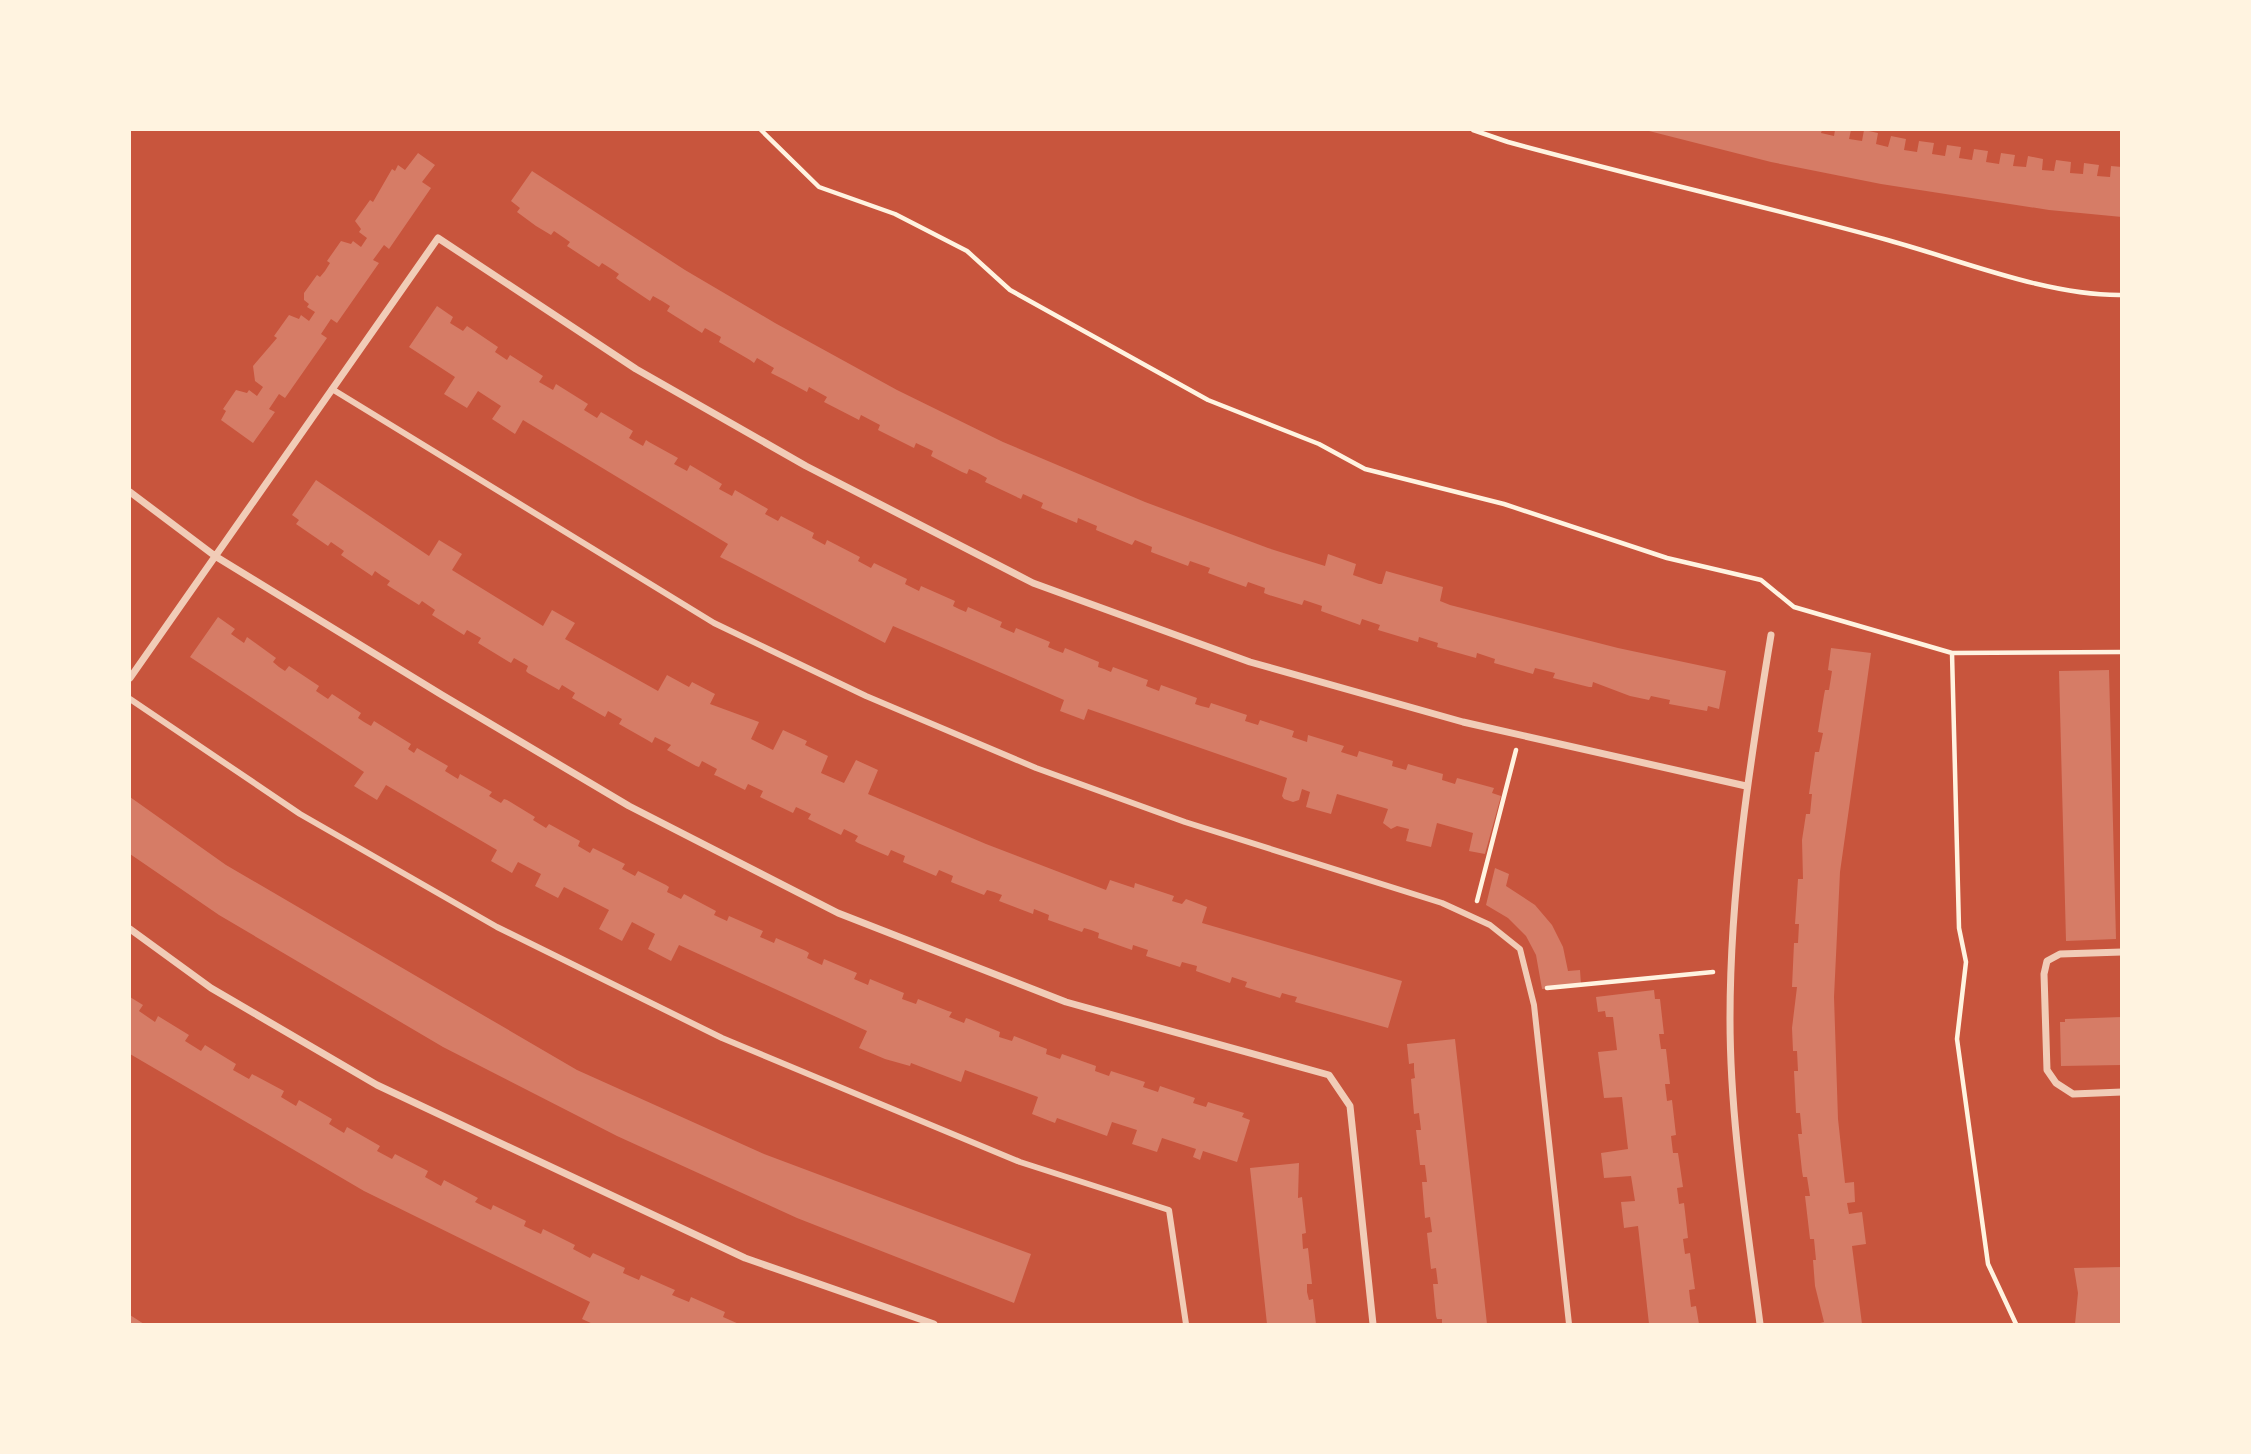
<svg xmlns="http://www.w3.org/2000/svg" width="2251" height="1454" viewBox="0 0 2251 1454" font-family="'DejaVu Sans',sans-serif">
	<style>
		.building { fill: #d67c66 }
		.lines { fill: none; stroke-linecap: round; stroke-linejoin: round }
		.path { stroke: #fff3e0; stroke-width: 4.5 }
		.pedestrian { stroke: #f1ccb7; stroke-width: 6 }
		.minor { stroke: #f1ccb7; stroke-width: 7 }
	</style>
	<rect width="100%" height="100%" fill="#c8553d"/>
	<path class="building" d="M1645 130H1822L1821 133 1834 136 1835 130H1851L1849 139 1862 141 1864 130 1878 133 1876 144 1888 147 1891 136 1906 139 1904 150 1917 152 1919 141 1934 143 1932 154 1945 156 1947 145 1961 147 1959 158 1972 160 1974 149 1988 151 1986 162 1999 164 2001 153 2015 155 2013 166 2026 167 2028 156 2043 159 2042 170 2054 171 2056 160 2071 162 2070 173 2083 174 2084 163 2099 165 2097 176 2110 177 2111 166 2122 167V217L2049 210 1881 184 1771 162Z
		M418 153 435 165 422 182 431 188 389 249 384 245 373 260 379 263 337 323 331 319 321 334 327 338 285 398 279 394 269 409 275 412 253 443 221 420 226 411 223 409 236 390 247 393 249 390 257 396 263 387 255 381 253 366 277 338 274 336 289 315 299 319 301 315 309 321 315 312 307 307 309 304 304 300V293L317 275 320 277 325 271 330 263 327 261 341 241 351 244 353 241 361 247 367 238 359 232 361 229 355 221 370 200 373 202 392 169 395 171 398 165 405 170Z
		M532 171 685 270 775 323 897 390 1003 442 1145 502 1268 548 1325 566 1328 554 1356 564 1353 575 1379 584H1382L1386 571 1443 587 1440 601 1450 605 1618 648 1726 671 1719 709 1708 706 1707 711 1669 704 1670 700 1651 696 1649 700 1630 696 1593 682 1592 687H1589L1553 678 1555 673 1535 668 1533 674 1494 663 1495 659 1477 653 1476 658 1437 647 1438 643 1419 637 1418 642 1378 630 1380 625 1362 619 1360 625 1321 611 1322 606 1304 600 1302 605 1269 595 1264 593 1265 588 1248 582 1246 587 1224 579 1208 573 1210 568 1190 561 1188 566 1151 552 1152 547 1135 540 1132 545 1096 530 1097 526 1078 518 1077 523 1041 508 1043 503 1023 494 1021 499 985 482 987 478 978 473 969 469 967 474 962 472 931 456 933 451 916 443 914 448 878 430 880 425 861 415 859 420 824 402 827 397 809 387 807 392 785 380 771 373 774 368 757 358 754 363 750 360 719 342 721 337 705 328 702 333 667 311 670 306 662 301 653 296 650 301 620 281 616 278 619 274 610 268 602 263 599 267 567 246 570 242 554 231 551 235 536 226 517 212 520 208 511 201Z
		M437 306 453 317 450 323 463 331 467 326 470 328 498 347 495 352 507 360 510 355 543 376 539 382 553 390 556 384 588 404 584 410 597 418 601 412 633 431 629 438 643 446 646 440 649 442 678 458 674 464 687 471 690 465 722 484 719 489 732 496 735 490 768 509 765 514 778 521 781 516 814 533 812 538 825 545 827 540 860 557 858 561 871 568 874 563 907 579 905 584 919 591 921 586 955 601 953 606 959 609 966 612 968 607 1002 622 1000 627 1014 633 1016 628 1050 642 1048 647 1055 650 1063 653 1065 648 1099 662 1098 667 1104 669 1111 672 1113 667 1145 679 1148 680 1146 686 1159 691 1161 685 1197 698 1195 704 1201 706 1209 708 1211 703 1247 715 1245 721 1258 725 1260 720 1294 731 1292 737 1307 742 1308 735 1344 746 1341 752 1357 757 1359 751 1393 761 1392 766 1406 770 1408 764 1443 774 1442 780 1455 784 1457 778 1494 788 1492 793 1501 796 1485 854 1469 851 1473 833 1437 823 1431 847 1406 841 1409 829 1397 826 1391 829 1383 823 1388 809 1337 794 1331 814 1306 807 1310 792 1302 789 1299 800 1293 802 1284 799 1282 796 1287 778 1088 709 1084 720 1060 711 1064 700 893 626 885 643 732 563 720 557 728 544 523 420 515 434 492 419 501 406 478 391 467 408 444 394 455 377 409 347Z
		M316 480 429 556 439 540 462 554 452 570 543 626 552 610 575 623 565 639 658 691 667 675 689 687 692 682 715 694 710 704 759 722 751 739 773 750 783 730 807 741 805 745 828 756 821 773 844 783 856 760 878 770 868 794 986 844 1106 890 1110 880 1134 888 1135 883 1174 896 1172 901 1182 904 1186 899 1207 907 1202 923 1402 981 1388 1028 1295 1002 1297 997 1289 995 1282 993 1280 998 1245 987 1247 982 1232 977 1230 983 1227 982 1196 971 1197 966 1182 962 1180 967 1146 956 1148 950 1133 945 1132 950 1098 938 1099 933 1091 930 1084 928 1082 932 1051 921 1048 920 1049 915 1034 909 1033 914 999 901 1002 895 994 892 987 890 984 895 951 882 953 876 939 870 936 876 903 862 905 856 891 850 888 856 858 843 855 841 858 836 844 829 841 835 808 819 811 814 796 807 793 813 760 797 763 791 748 784 745 790 717 776 714 775 717 769 702 761 699 767 696 766 667 750 671 745 655 737 652 743 649 741 619 724 622 719 608 711 605 717 572 698 575 693 562 685 559 690 528 673 526 671 528 666 514 658 511 663 478 643 481 638 467 630 464 635 432 615 435 610 422 601 419 605 387 585 390 581 382 576 375 571 372 576 341 555 344 551 331 542 328 546 296 524 299 520 292 515Z
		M218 617 235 629 231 634 244 643 247 637 276 658 273 662 279 667 285 671 289 666 319 686 316 691 328 699 332 694 361 713 358 718 364 722 371 726 374 721 411 744 408 749 414 753 417 748 448 766 445 771 458 779 460 774 492 792 489 796 501 803 504 799 507 800 535 817 533 820 546 828 549 824 580 841 578 846 590 853 593 848 625 864 622 869 635 876 638 871 666 885 669 887 667 892 681 899 684 894 716 911 714 915 727 921 729 916 763 931 760 937 774 943 776 938 806 951 809 953 807 958 822 965 824 959 857 973 854 979 868 985 870 979 904 993 902 999 916 1004 918 999 948 1011 952 1012 949 1017 964 1023 966 1018 969 1019 1000 1032 999 1037 1012 1041 1014 1036 1047 1049 1046 1054 1060 1059 1062 1054 1096 1066 1095 1071 1109 1076 1111 1071 1145 1082 1143 1087 1158 1092 1160 1086 1195 1098 1193 1103 1206 1107 1208 1102 1244 1113 1242 1117 1250 1120 1237 1162 1203 1151 1200 1160 1193 1157 1196 1149 1162 1138 1157 1152 1132 1144 1137 1130 1112 1122 1107 1136 1057 1118 1055 1123 1032 1114 1038 1097 965 1070 961 1082 911 1063 910 1066 885 1059 859 1048 867 1031 679 945 671 961 648 949 655 934 632 922 622 941 599 929 609 910 564 887 558 898 535 886 541 874 518 862 512 873 491 861 497 850 386 785 377 800 354 786 364 772 190 657Z
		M1831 648 1871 653 1840 872 1834 997 1838 1119 1845 1183 1854 1182 1855 1202 1847 1203 1849 1214 1862 1212 1866 1244 1852 1246 1862 1324H1816L1824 1322 1815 1286 1813 1260H1816L1814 1239H1810L1805 1196H1810L1807 1177H1803L1802 1171 1798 1134H1802L1800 1113H1796L1794 1071H1798L1797 1051H1793L1792 1028 1797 987H1792L1794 943H1798L1799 924H1795L1798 879H1803L1802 840 1806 814H1810L1812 794H1809L1815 752H1819L1823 733 1818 732 1824 695 1825 690H1829L1832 671 1828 670Z
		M2109 670 2116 939 2066 941 2059 671Z
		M130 797 226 865 577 1070 764 1154 1031 1254 1014 1303 797 1218 617 1136 443 1047 219 915 130 854Z
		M1495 868 1509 874 1506 886 1535 905 1552 925 1563 947 1568 971 1580 970 1581 985 1542 989 1536 955 1526 936 1508 918 1486 905Z
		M1654 990 1655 999H1660L1664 1034H1659L1661 1049H1666L1670 1084H1665L1667 1101 1672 1100 1676 1135 1671 1136 1673 1153H1678L1683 1187 1677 1188 1679 1204 1684 1203 1688 1238 1683 1239 1685 1254 1690 1253 1695 1289 1689 1290 1691 1307 1696 1306 1699 1324H1649L1638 1226 1624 1228 1621 1202 1635 1201 1631 1176 1604 1178 1601 1153 1628 1149 1622 1097 1604 1098 1598 1052 1617 1050 1613 1017H1606L1605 1011 1598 1012 1596 997Z
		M130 997 143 1005 139 1011 155 1022 158 1016 189 1035 185 1041 201 1051 205 1045 236 1064 233 1070 249 1079 252 1074 284 1091 281 1097 296 1106 299 1100 332 1119 329 1124 344 1133 347 1127 380 1146 377 1151 392 1159 395 1154 428 1171 425 1177 441 1186 444 1180 478 1198 475 1202 491 1210 493 1205 526 1221 524 1226 541 1234 543 1229 575 1245 573 1249 590 1258 593 1253 625 1268 623 1273 639 1280 641 1275 675 1290 672 1295 689 1302 691 1297 725 1312 723 1317 739 1324H593L582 1319 590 1302 364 1191 130 1054Z
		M2122 1017V1065L2061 1066 2060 1022H2065V1019Z
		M1455 1039 1481 1270 1487 1324H1442V1319H1437L1436 1316 1433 1284H1438L1436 1268 1431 1269 1427 1233 1432 1232 1430 1217 1425 1218 1422 1182H1427L1425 1165H1420L1416 1130H1421L1419 1113 1414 1114 1411 1079 1415 1078 1414 1070V1063L1409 1064 1407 1044Z
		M1299 1163 1298 1198 1302 1197 1306 1233 1302 1234 1303 1249 1308 1248 1312 1284H1307V1292L1309 1300 1313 1299 1316 1324H1267L1250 1168Z
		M2122 1267V1324H2075L2078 1293 2074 1268Z
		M130 1315 144 1324H130Z"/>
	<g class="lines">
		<path class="path" d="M761 130 819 187 895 214 967 251 1010 290 1208 400 1319 444 1365 469 1504 504 1667 558 1761 580 1794 607 1952 653 2122 652
			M1473 130 1508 142C1633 176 1759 205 1884 239 1958 259 2046 296 2122 295
			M1952 653 1959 928 1966 962 1957 1039 1988 1264 2016 1324
			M1477 901 1516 750
			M1547 988 1713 972"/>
		<path class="pedestrian" d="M332 389 714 623 866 696 1036 768 1185 822 1442 903 1490 925 1520 949 1534 1005 1569 1324
			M130 699 300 814 497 927 722 1038 1020 1162 1169 1210 1186 1324"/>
		<path class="minor" d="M130 492 215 556 442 695 629 806 838 913 1066 1002 1329 1075 1350 1106 1373 1324
			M130 678 438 238 636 369 806 466 1033 583 1250 662 1463 722 1746 786
			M130 929 211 988 377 1085 745 1258 934 1324
			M2122 952 2060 954 2047 961 2044 974 2047 1070 2056 1083 2073 1094 2122 1092
			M1760 1324C1747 1223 1730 1121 1730 1019 1730 889 1750 762 1771 635"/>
	</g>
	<rect width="2251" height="1454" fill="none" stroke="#fff3e0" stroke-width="262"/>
</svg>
